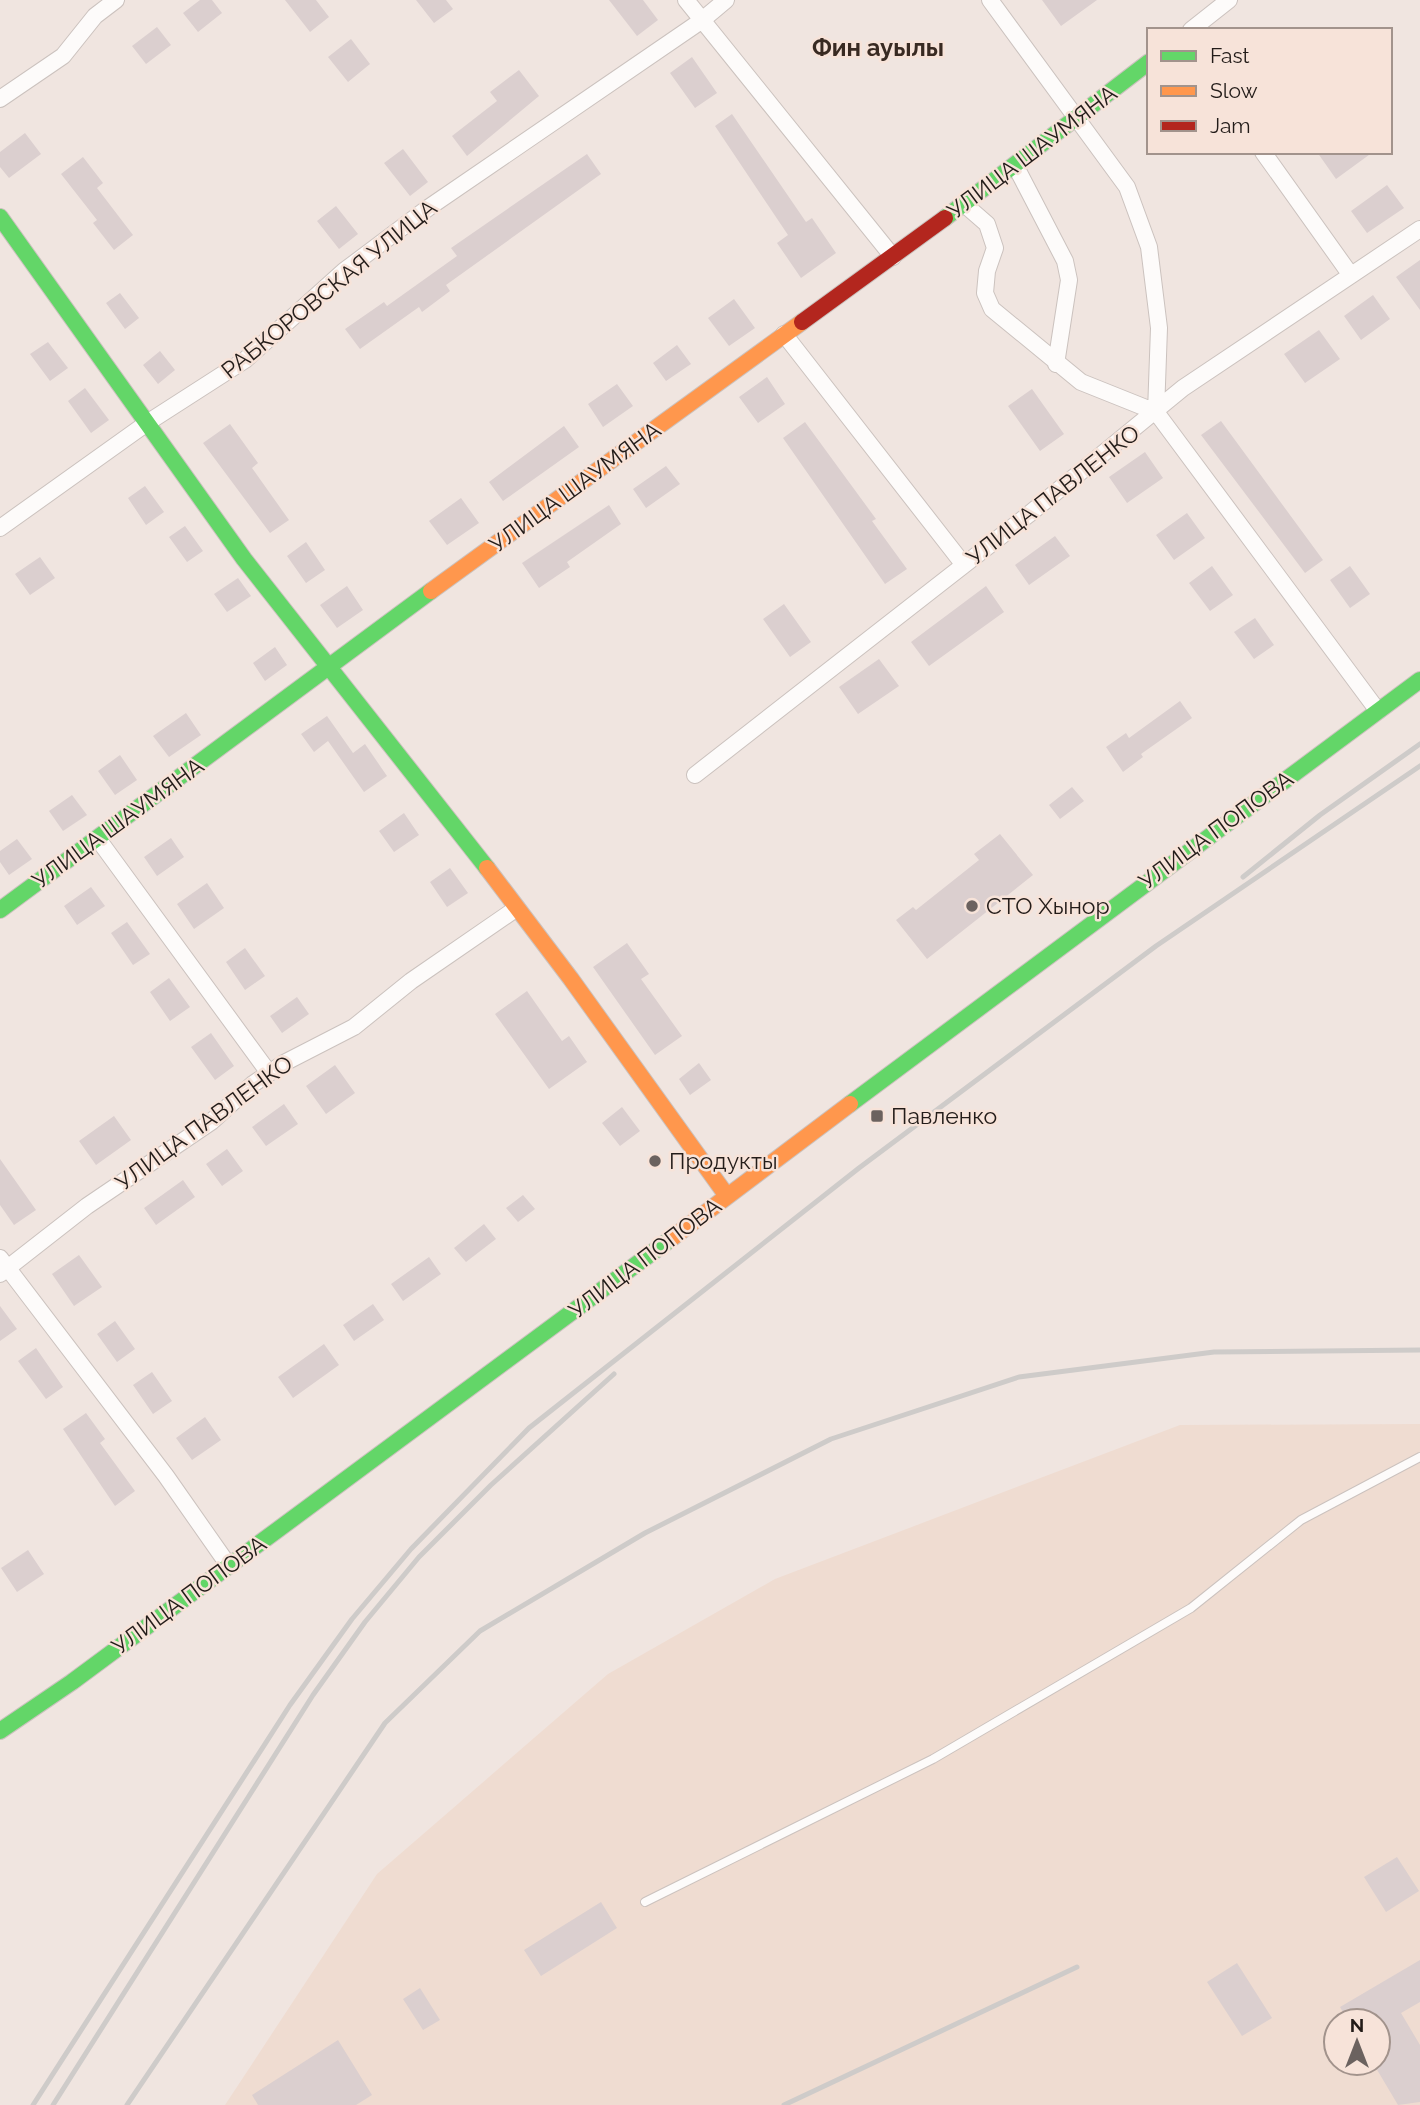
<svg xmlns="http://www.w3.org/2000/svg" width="1420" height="2105" viewBox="0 0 1420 2105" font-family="Raleway,sans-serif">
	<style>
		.built { fill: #efdcd1; fill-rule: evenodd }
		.building { fill: #dbcfcf }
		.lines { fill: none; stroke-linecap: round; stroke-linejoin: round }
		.lane-casing { stroke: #cbc2be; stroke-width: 10 }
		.street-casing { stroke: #cbc2be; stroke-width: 18 }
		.fast-casing { stroke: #cbc2be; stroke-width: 18 }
		.slow-casing { stroke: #cbc2be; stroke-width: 18 }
		.jam-casing { stroke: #cbc2be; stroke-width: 18 }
		.lane { stroke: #fdfbfa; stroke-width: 8 }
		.street { stroke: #fdfbfa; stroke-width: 16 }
		.fast { stroke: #63d668; stroke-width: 16 }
		.slow { stroke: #ff974d; stroke-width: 16 }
		.jam { stroke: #b3261e; stroke-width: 16 }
		.rail { stroke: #cecbc9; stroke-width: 5 }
		.poi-dot { fill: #6b625f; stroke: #f7e3d9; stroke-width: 2.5 }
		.labels { text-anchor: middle; stroke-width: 5; stroke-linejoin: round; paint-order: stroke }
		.street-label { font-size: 23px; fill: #231c19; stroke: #f7e3d9 }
		.poi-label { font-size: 23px; fill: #231c19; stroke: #f7e3d9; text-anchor: start }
		.neighbourhood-label { font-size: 24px; font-weight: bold; fill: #392a22; stroke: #f7e3d9 }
	</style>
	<rect width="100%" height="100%" fill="#f0e5e0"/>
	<path class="built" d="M1420 1424V2105H225L377 1874 608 1674 775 1579 1180 1425ZM1336 2021H1378V2063H1336Z"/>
	<path class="building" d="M200 0H212L222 13 198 32 183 13Z
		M285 0H316L329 17 310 32Z
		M416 0H446L453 9 434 23Z
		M609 0H643L658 20 637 36Z
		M1042 0H1097L1061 26Z
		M157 27 171 45 146 64 132 46Z
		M351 39 370 64 348 82 328 57Z
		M692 57 717 93 695 108 670 73Z
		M519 70 539 96 467 156 452 136 497 101 490 92Z
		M732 114 806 222 812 218 836 253 801 278 777 243 788 235 715 126Z
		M25 133 41 154 9 178 0 167V152Z
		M403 149 428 182 410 196 384 163Z
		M1317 152H1373L1336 179Z
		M587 154 601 174 446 285 450 291 422 312 419 307 360 349 345 329 384 302 387 306 457 256 451 248Z
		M83 157 103 183 97 188 133 235 114 250 93 223 97 220 61 174Z
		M1387 185 1404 208 1367 233 1351 211Z
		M336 206 358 234 339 249 317 221Z
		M1420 260V310L1396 277Z
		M120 293 139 318 125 329 106 303Z
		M1373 295 1390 319 1361 340 1344 316Z
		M734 299 755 328 729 346 708 318Z
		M1319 330 1340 359 1305 383 1284 354Z
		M48 342 68 368 50 381 30 354Z
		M677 345 691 364 666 381 653 363Z
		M160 351 175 370 158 384 143 365Z
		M767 377 785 404 758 423 739 397Z
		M617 384 633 406 603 427 588 404Z
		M85 388 109 420 91 433 68 401Z
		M1032 389 1064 434 1040 451 1008 406Z
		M1221 421 1323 560 1305 573 1201 435Z
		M805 422 876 519 872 521 907 569 885 584 783 438Z
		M230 424 258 463 252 468 289 520 270 533 203 443Z
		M564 426 579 447 503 501 489 482Z
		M1145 452 1163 478 1127 503 1109 477Z
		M666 466 680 484 646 508 633 489Z
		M145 486 164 512 146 525 128 498Z
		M461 498 479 523 447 545 429 521Z
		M609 505 621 524 567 562 570 567 539 588 522 563Z
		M1187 513 1205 538 1174 560 1156 535Z
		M185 526 203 551 187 562 169 537Z
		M1055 536 1070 556 1029 585 1015 565Z
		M306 542 325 570 306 583 287 556Z
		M40 557 55 578 30 595 15 574Z
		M1212 566 1233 595 1210 611 1189 583Z
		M1350 566 1370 594 1350 608 1330 580Z
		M238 578 251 596 227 612 214 594Z
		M347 586 363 610 337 628 320 605Z
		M986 586 1004 612 929 666 911 642Z
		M784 604 811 642 790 657 763 619Z
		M1255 618 1274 645 1254 659 1234 632Z
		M275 647 287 665 265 681 253 663Z
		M879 659 899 686 858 714 839 687Z
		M1180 701 1192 718 1141 754 1143 757 1123 772 1106 747 1126 733 1129 738Z
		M186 713 201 735 169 757 153 736Z
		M327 716 353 753 365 744 387 776 364 792 328 741 314 752 301 734Z
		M120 755 137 780 115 795 98 771Z
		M1072 787 1084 801 1060 819 1049 805Z
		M72 795 87 815 63 831 49 811Z
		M404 813 419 835 394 852 379 831Z
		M1000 834 1033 875 927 959 896 920 913 907 916 910 979 860 974 854Z
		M171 838 184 857 157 876 144 857Z
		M17 839 32 859 9 875 0 862V851Z
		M450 868 468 893 447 907 430 882Z
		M207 883 224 908 194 929 177 904Z
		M91 887 105 906 77 925 64 906Z
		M127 922 150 954 133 965 111 933Z
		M627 943 649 974 641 979 682 1036 655 1055 593 967Z
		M245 948 265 976 245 990 226 962Z
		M169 978 190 1007 170 1021 150 992Z
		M527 991 562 1041 569 1036 587 1062 549 1089 495 1014Z
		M297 997 309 1014 282 1033 270 1016Z
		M211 1033 234 1066 215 1080 191 1047Z
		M699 1063 711 1080 690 1095 679 1079Z
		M335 1065 355 1093 326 1114 306 1086Z
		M284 1104 298 1124 266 1146 252 1127Z
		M622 1107 640 1131 620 1146 602 1123Z
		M114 1116 131 1140 96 1165 79 1141Z
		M227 1149 243 1171 222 1186 206 1164Z
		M0 1159 36 1210 14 1225 0 1205Z
		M183 1180 195 1197 156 1225 144 1208Z
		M523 1195 535 1209 518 1222 506 1208Z
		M484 1224 496 1239 466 1262 454 1248Z
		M79 1255 102 1287 74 1306 52 1274Z
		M429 1257 441 1274 403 1301 391 1284Z
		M373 1304 384 1320 354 1341 343 1325Z
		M0 1306 17 1329 0 1341Z
		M115 1321 135 1349 117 1362 97 1334Z
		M324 1344 339 1365 293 1398 278 1377Z
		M36 1348 63 1387 46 1399 18 1361Z
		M152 1372 172 1401 153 1414 133 1385Z
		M86 1413 105 1439 100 1443 135 1491 115 1506 63 1429Z
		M205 1417 221 1440 192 1460 176 1438Z
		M28 1550 44 1574 17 1592 1 1568Z
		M1397 1857 1419 1891 1386 1912 1364 1877Z
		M601 1902 617 1928 541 1976 524 1950Z
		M1420 1960V2002L1401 2013 1420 2045V2102L1398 2105 1373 2063H1378V2021H1348L1340 2007Z
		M1237 1963 1272 2018 1242 2036 1207 1982Z
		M420 1988 440 2020 423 2030 403 1999Z
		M338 2040 372 2095 356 2105H258L252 2095Z"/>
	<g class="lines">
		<g class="lane-casing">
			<path id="lane" d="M645 1902 933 1759 1191 1608 1301 1520 1420 1457"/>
		</g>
		<g class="street-casing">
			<path id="street" d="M686 0 893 257
				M990 0 1127 187 1149 247 1159 328 1156 412
				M1191 30 1229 0
				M0 99 63 56 95 16 116 0
				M1263 152 1350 274
				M1015 165 1065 261 1069 280 1056 364
				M964 204 987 224 995 248 987 271 985 293 992 309 1081 382 1156 412 1378 711
				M784 334 964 565
				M0 528 147 423 245 360 344 271 428 208 701 21 726 0
				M695 775 1028 515 1183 388 1420 229
				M98 839 269 1073
				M0 1258 166 1476 229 1566
				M0 1274 87 1206 211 1122 253 1084 284 1063 354 1027 411 981 517 908"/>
		</g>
		<g class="fast-casing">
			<path id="fast" d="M0 217 244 559 487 868
				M945 218 1149 62
				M0 910 431 591
				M850 1104 1420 680
				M0 1731 72 1682 672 1238"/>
		</g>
		<g class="slow-casing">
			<path id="slow" d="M431 591 802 322
				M487 868 571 979 727 1196
				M672 1238 850 1104"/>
		</g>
		<g class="jam-casing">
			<path id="jam" d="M802 322 945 218"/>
		</g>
		<use href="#lane" class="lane"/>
		<use href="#street" class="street"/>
		<use href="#fast" class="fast"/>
		<use href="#slow" class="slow"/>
		<use href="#jam" class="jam"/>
		<path class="rail" d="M1243 877 1320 815 1420 744
			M33 2105 290 1705 352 1619 411 1549 529 1428 859 1168 1156 946 1420 766
			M53 2105 313 1695 365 1622 419 1557 491 1485 614 1374
			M127 2105 385 1723 480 1631 645 1533 831 1439 1019 1377 1214 1352 1420 1350
			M784 2105 1077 1967"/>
	</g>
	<g class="poi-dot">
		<circle cx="972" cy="906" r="7"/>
		<rect x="870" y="1109" width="14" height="14" rx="3.5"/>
		<circle cx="655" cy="1161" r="7"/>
	</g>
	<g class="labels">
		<g class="street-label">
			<text transform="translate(1032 152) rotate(-37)" y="8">УЛИЦА ШАУМЯНА</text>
			<text transform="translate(329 289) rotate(-39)" y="8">РАБКОРОВСКАЯ УЛИЦА</text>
			<text transform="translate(575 487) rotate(-36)" y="8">УЛИЦА ШАУМЯНА</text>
			<text transform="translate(1053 495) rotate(-38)" y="8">УЛИЦА ПАВЛЕНКО</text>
			<text transform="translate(118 823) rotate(-36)" y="8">УЛИЦА ШАУМЯНА</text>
			<text transform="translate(1216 830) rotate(-36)" y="8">УЛИЦА ПОПОВА</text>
			<text transform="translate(204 1123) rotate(-36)" y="8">УЛИЦА ПАВЛЕНКО</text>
			<text transform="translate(645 1258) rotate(-37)" y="8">УЛИЦА ПОПОВА</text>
			<text transform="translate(189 1595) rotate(-36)" y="8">УЛИЦА ПОПОВА</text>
		</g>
		<g class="poi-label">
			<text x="986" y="914">СТО Хынор</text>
			<text x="891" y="1124">Павленко</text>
			<text x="669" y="1169">Продукты</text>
		</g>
		<g class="neighbourhood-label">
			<text x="878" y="56">Фин ауылы</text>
		</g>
	</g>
	<rect x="1147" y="28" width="245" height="126" fill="#f7e3d9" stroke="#a2938c" stroke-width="2"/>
	<rect x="1161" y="51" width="35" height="10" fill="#63d668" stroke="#a2938c" stroke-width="2"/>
	<text x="1210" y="63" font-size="21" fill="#231c19">Fast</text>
	<rect x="1161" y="86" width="35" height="10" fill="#ff974d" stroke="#a2938c" stroke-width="2"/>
	<text x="1210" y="98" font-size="21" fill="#231c19">Slow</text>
	<rect x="1161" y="121" width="35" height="10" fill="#b3261e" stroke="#a2938c" stroke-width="2"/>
	<text x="1210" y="133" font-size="21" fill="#231c19">Jam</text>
	<g transform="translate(1357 2042)"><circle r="33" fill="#f7e3d9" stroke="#a2938c" stroke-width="2"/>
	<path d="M0-5L12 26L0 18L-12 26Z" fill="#6b625f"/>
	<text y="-10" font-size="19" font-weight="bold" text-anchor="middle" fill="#231c19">N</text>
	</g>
</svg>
